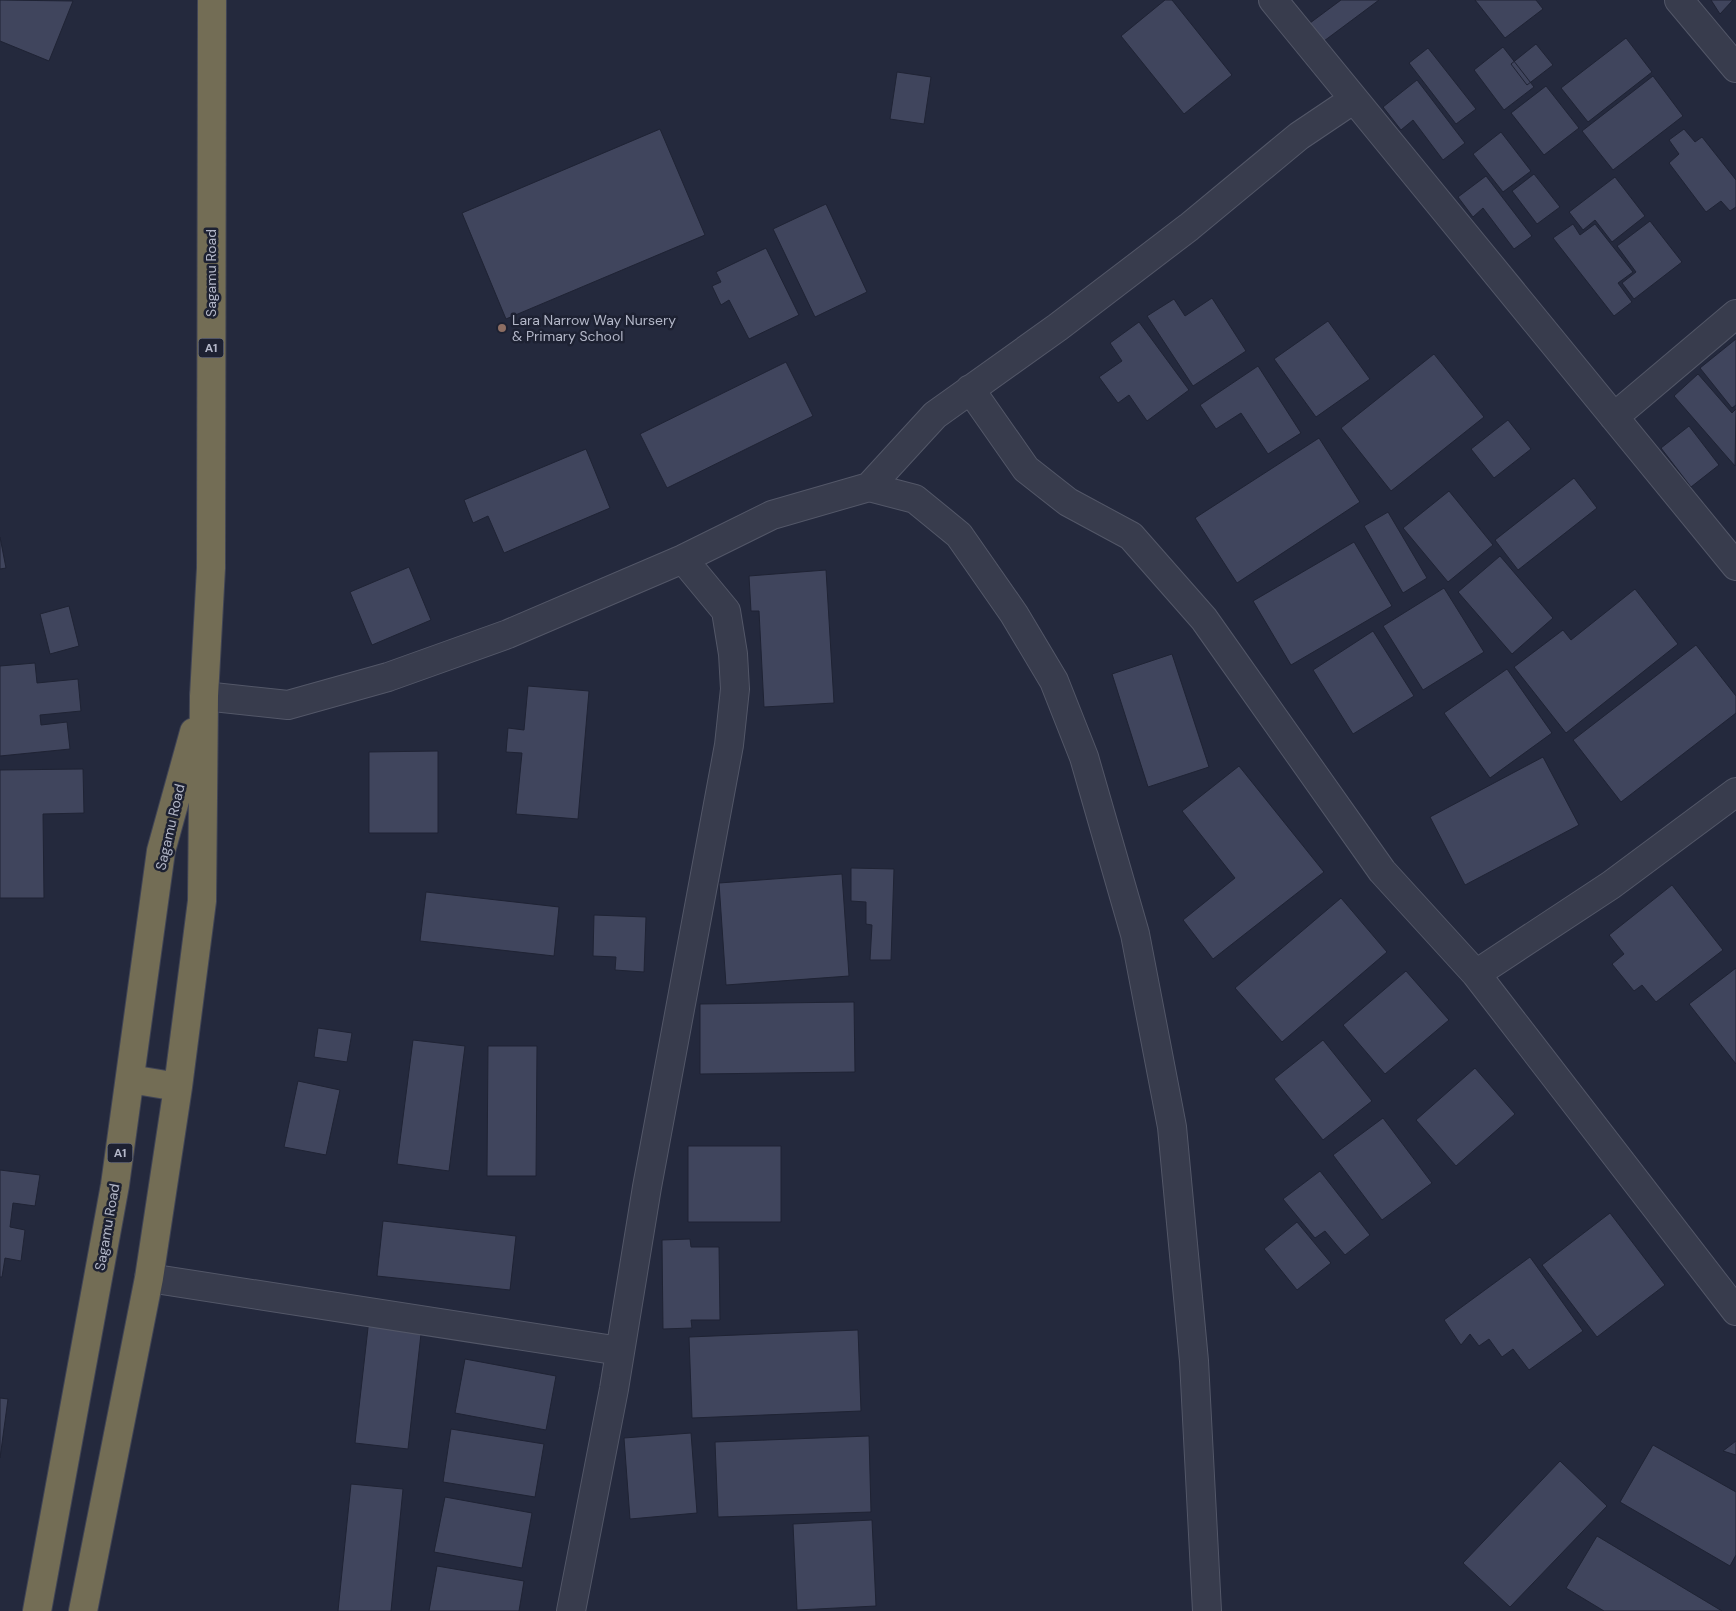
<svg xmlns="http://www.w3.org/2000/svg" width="1736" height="1611" viewBox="0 0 1736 1611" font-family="'DM Sans',sans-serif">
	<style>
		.building { fill: #40455d; stroke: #1f2334 }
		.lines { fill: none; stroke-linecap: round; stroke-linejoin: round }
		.minor-casing { stroke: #535768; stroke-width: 30 }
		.highway-casing { stroke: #404455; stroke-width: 30 }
		.minor { stroke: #383c4d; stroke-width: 28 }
		.highway { stroke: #736d55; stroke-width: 28 }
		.education-dot { fill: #8d6e63; stroke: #1d2132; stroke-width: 2 }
		.labels { text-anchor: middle; stroke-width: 5; stroke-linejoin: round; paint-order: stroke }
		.shield { fill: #1d2132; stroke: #868a9b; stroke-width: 1 }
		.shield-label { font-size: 12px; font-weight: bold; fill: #b3b7c8 }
		.street-label { font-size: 14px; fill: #b3b7c8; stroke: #1d2132 }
		.poi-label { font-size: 14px; fill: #b3b7c8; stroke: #1d2132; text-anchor: start }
	</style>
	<rect width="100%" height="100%" fill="#24293d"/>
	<path class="building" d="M0 0 73 1 49 61 0 41Z
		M1165 0H1172L1232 75 1184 114 1121 36Z
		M1341 0H1379L1324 41 1310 23Z
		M1475 0H1536L1543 9 1505 38Z
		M1711 0H1733L1720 14Z
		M1626 38 1652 72 1588 122 1561 88Z
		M1536 44 1553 65 1527 85 1511 64Z
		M1503 47 1534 87 1504 110 1474 70Z
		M1428 48 1476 109 1456 124 1409 63Z
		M897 72 931 77 924 124 890 119Z
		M1653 76 1683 116 1613 170 1582 131Z
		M1417 80 1465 143 1443 160 1413 120 1401 130 1383 107Z
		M1546 86 1579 128 1544 155 1511 113Z
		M660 129 705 235 506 319 462 213Z
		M1684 129 1695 142 1702 137 1736 180V207L1730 211 1721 201 1706 212 1669 163 1679 154 1669 140Z
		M1501 132 1531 171 1503 192 1473 154Z
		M1534 174 1560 207 1537 224 1512 191Z
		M1486 176 1532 236 1514 249 1483 208 1473 217 1458 197Z
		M1615 177 1645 216 1612 242 1595 220 1583 230 1569 212Z
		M826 204 867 292 815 317 773 229Z
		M1650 221 1682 262 1634 299 1622 283 1636 272 1617 246Z
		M1573 224 1580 235 1595 224 1633 272 1618 283 1632 302 1614 316 1553 238Z
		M766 248 799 315 749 339 729 300 721 305 712 286 721 282 716 272Z
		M1212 298 1246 351 1193 386 1147 316 1174 299 1185 316Z
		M1328 321 1370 379 1316 417 1274 359Z
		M1139 322 1189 390 1147 421 1129 395 1118 403 1099 377 1122 361 1110 343Z
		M1736 339V405L1732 408 1700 368Z
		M1434 354 1484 417 1391 491 1341 428Z
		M786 362 813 416 667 488 640 434Z
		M1258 366 1301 433 1268 454 1241 413 1216 429 1200 405Z
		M1698 374 1732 413 1736 409 1735 466 1674 396Z
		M1508 420 1531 449 1494 478 1471 449Z
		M1689 426 1719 465 1691 487 1661 448Z
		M1319 438 1360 502 1237 583 1195 518Z
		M586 449 610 508 504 553 488 516 473 523 464 500Z
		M1574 478 1597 508 1518 570 1495 540Z
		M1449 491 1493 545 1448 582 1403 528Z
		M1388 512 1427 578 1403 593 1364 526Z
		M0 537 6 568 0 569Z
		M1354 542 1392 606 1291 665 1253 601Z
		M1500 556 1553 618 1512 654 1458 592Z
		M409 567 431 620 372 645 350 592Z
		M826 570 834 703 764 707 759 611H751L749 576Z
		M1444 588 1484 652 1423 690 1383 626Z
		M1635 589 1678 644 1566 733 1514 667 1563 630 1571 640Z
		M69 606 79 646 50 654 40 614Z
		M1373 631 1414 696 1353 734 1313 670Z
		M1696 645 1736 696V713L1621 802 1573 740Z
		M1172 654 1209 767 1148 787 1112 674Z
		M35 663 37 683 78 679 81 711 40 715 41 725 67 722 70 749 0 756V666Z
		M1507 669 1552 733 1490 778 1444 713Z
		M528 686 589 691 578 819 516 814 522 753 506 752 508 728 524 730Z
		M438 751V833H369V752Z
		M1543 757 1579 825 1465 885 1430 817Z
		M1239 766 1324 872 1213 959 1183 920 1235 878 1182 811Z
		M83 769 84 813 43 814 44 898H0V770Z
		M851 868 894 869 891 960H870L872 925 866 924V902L851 901Z
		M842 874 849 976 726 985 719 883Z
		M1672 885 1723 950 1656 1002 1642 985 1634 991 1612 964 1624 954 1609 935Z
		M426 892 559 907 554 956 420 941Z
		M1341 898 1387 952 1282 1042 1235 988Z
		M594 915 646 917 644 972 615 970 616 957 593 956Z
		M1736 968V1064L1689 1004Z
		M1406 971 1449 1020 1385 1074 1343 1025Z
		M854 1002 855 1072 700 1074V1004Z
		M318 1028 352 1033 347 1062 314 1057Z
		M413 1040 465 1046 449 1171 397 1164Z
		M1323 1040 1372 1101 1323 1140 1274 1079Z
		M488 1046H537L536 1176H487Z
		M1475 1068 1515 1114 1456 1166 1416 1120Z
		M298 1081 340 1090 326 1155 284 1147Z
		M1383 1118 1432 1183 1382 1220 1333 1155Z
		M688 1146H781V1222H688Z
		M0 1170 40 1175 35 1206 13 1203 10 1227 25 1230 21 1261 5 1258 2 1277H0Z
		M1320 1171 1370 1235 1345 1255 1325 1231 1315 1238 1283 1199Z
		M1610 1213 1665 1285 1597 1337 1542 1265Z
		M383 1221 516 1236 510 1290 377 1276Z
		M1297 1222 1331 1263 1297 1290 1264 1249Z
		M690 1239 691 1247H719L720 1320H691L692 1328 663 1329 662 1240Z
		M1530 1257 1583 1331 1529 1370 1513 1349 1502 1357 1489 1339 1479 1346 1470 1334 1461 1345 1444 1320Z
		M369 1319 422 1325 408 1449 355 1443Z
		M858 1330 861 1411 692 1418 689 1337Z
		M465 1359 556 1376 546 1430 455 1413Z
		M0 1398 8 1399 0 1458Z
		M451 1429 544 1444 535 1497 443 1482Z
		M691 1433 697 1513 630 1519 624 1438Z
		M869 1436 871 1512 718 1517 715 1442Z
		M1736 1441V1455L1723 1451Z
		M1653 1445 1736 1492V1555L1730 1566 1620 1502Z
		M1560 1461 1607 1506 1510 1607 1463 1563Z
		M351 1484 403 1489 391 1611H338Z
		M445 1497 532 1513 522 1568 434 1552Z
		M872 1520 876 1606 797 1610 793 1524Z
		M1597 1536 1722 1611H1604L1566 1588Z
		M437 1566 524 1581 519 1611H429Z"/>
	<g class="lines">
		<g class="minor-casing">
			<path id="minor" d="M1273 0 1736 566
				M1679 0 1736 68
				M970 389 1026 469 1068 502 1131 536 1204 619 1382 871 1476 974 1736 1311
				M1614 417 1736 314
				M869 487 935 415 1058 327 1189 227 1299 136 1354 99
				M204 696 288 705 388 677 508 634 683 559 772 515 869 487 915 499 959 535 1014 614 1054 681 1084 757 1135 934 1172 1127 1194 1361 1207 1611
				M1476 974 1611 885 1736 792
				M149 1278 620 1351
				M571 1611 614 1389 647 1187 729 745 735 689 733 654 726 611 683 559"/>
		</g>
		<g class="highway-casing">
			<path id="highway" d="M130 1079 178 1087
				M37 1611 115 1185 161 851 194 732
				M83 1611 149 1278 178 1087 202 901 204 696 211 568 212 0"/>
		</g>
		<use href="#minor" class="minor"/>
		<use href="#highway" class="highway"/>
	</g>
	<circle class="education-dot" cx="502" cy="328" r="5"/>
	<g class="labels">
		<g class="shield">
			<rect x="198.5" y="338.5" width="25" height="19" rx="4"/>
			<rect x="107.5" y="1143.5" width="25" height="19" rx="4"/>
		</g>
		<g class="shield-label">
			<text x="211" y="352">A1</text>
			<text x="120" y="1157">A1</text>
		</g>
		<g class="street-label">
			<text transform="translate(211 273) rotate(-90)" y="5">Sagamu Road</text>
			<text transform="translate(170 827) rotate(-77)" y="5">Sagamu Road</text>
			<text transform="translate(107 1227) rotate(-80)" y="5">Sagamu Road</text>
		</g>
		<g class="poi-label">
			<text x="512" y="325">Lara Narrow Way Nursery<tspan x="512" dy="16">&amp; Primary School</tspan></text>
		</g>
	</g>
</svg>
